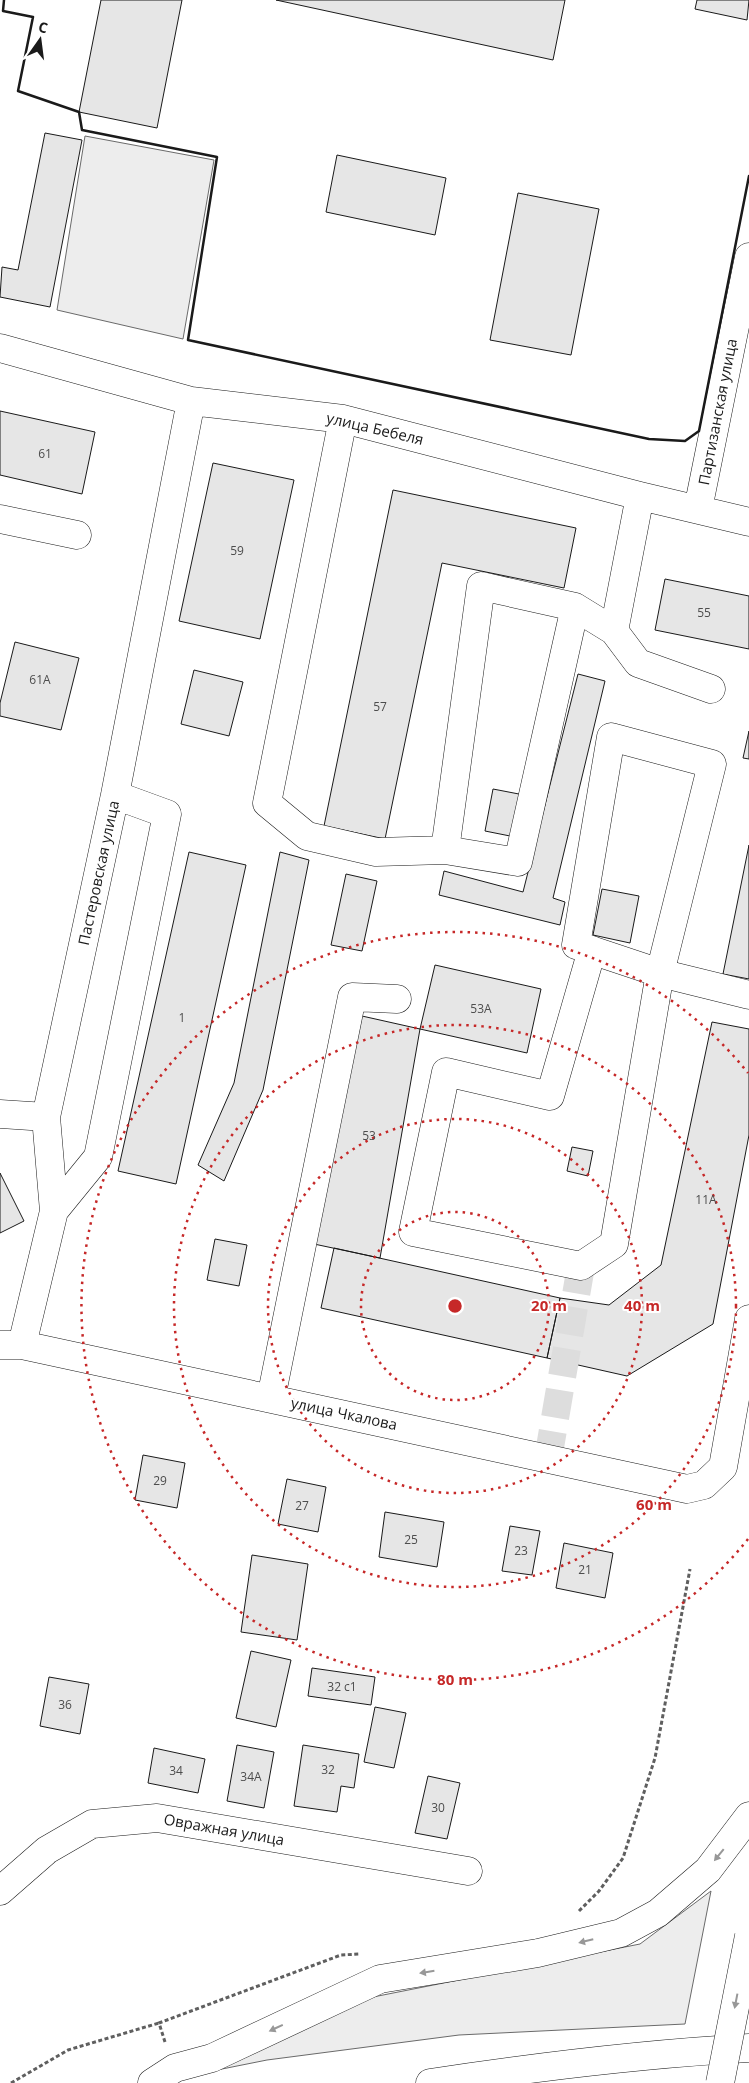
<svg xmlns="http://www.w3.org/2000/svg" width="749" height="2083" viewBox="0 0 749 2083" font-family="'Open Sans',sans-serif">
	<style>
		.built { fill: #ededed; stroke: #6a6a6a }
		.building { fill: #e6e6e6; stroke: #1a1a1a }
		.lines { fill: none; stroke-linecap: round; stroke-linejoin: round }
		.minor-tunnel { stroke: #ddd; stroke-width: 28; stroke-dasharray: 28 14; stroke-linecap: butt }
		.minor-casing { stroke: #1a1a1a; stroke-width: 29 }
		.major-casing { stroke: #1a1a1a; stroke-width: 29 }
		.path { stroke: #5f5f5f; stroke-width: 3; stroke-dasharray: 4 2.5; stroke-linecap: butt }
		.minor { stroke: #fff; stroke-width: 28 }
		.major { stroke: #fff; stroke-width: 28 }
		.major-bridge-casing { stroke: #1a1a1a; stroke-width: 29; stroke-linecap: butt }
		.major-bridge { stroke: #fff; stroke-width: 28 }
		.wall { stroke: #1a1a1a; stroke-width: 2.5 }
		.oneway { fill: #989898 }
		.ring { fill: none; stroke: #c62828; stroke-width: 2.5; stroke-dasharray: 2.5 5 }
		.labels { text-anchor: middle; stroke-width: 4; stroke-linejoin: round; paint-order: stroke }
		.number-label { font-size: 12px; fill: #4d4d4d }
		.street-label { font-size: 15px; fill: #1a1a1a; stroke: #fff }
		.centre { fill: #c62828; stroke: #fff; stroke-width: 2.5 }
		.ring-label { font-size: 15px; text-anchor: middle; font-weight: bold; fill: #c62828; stroke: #fff; stroke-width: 4; stroke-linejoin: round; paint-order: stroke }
	</style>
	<rect width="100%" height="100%" fill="#fff"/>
	<path class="built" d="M85 136 214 160 183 339 57 310Z
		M711 1891 685 2024 459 2035 267 2060 212 2071 363 1999 640 1944Z"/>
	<path class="building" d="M101 0H182L157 128 79 112Z
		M276 0H565L553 60Z
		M697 0H749L747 20 695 9Z
		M45 133 82 140 50 307 0 297 2 267 18 270Z
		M337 155 446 178 435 235 326 212Z
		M518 193 599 209 571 355 490 340Z
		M0 411 95 432 82 494 0 475Z
		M213 463 294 480 260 639 179 621Z
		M393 490 576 528 564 588 442 563 385 839 324 826Z
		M665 579 749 596V649L655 630Z
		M15 642 79 658 61 730 0 716V703Z
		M194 670 243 682 229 736 181 724Z
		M578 674 605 681 553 898 565 902 560 925 439 895 444 871 523 892Z
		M749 731V759L743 758Z
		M493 789 524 795 515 837 485 831Z
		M749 845V979L723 974Z
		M189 852 246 865 176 1184 118 1171Z
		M280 852 309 860 263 1090 224 1181 198 1165 234 1083Z
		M346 874 377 881 362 951 331 945Z
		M602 889 639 896 630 943 593 935Z
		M435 965 541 989 527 1053 420 1029Z
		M362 1016 420 1029 380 1258 314 1244Z
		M712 1022 749 1029V1135L713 1324 627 1376 547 1358 560 1298 609 1305 661 1265Z
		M572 1147 593 1151 588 1176 567 1171Z
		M0 1173 24 1221 0 1233Z
		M215 1239 247 1245 239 1286 207 1280Z
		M334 1248 560 1298 547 1358 321 1308Z
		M143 1455 185 1463 177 1508 135 1500Z
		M287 1479 326 1487 318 1532 278 1524Z
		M385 1512 444 1522 437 1567 379 1557Z
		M510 1526 540 1531 532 1575 502 1571Z
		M564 1543 613 1553 605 1598 556 1588Z
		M252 1555 308 1564 297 1640 241 1632Z
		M251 1651 291 1660 276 1727 236 1718Z
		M312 1668 375 1677 371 1705 308 1696Z
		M49 1677 89 1684 80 1734 40 1726Z
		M375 1707 406 1713 394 1768 364 1762Z
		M237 1745 274 1752 264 1808 227 1801Z
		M303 1745 359 1754 354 1788 341 1786 337 1812 294 1806Z
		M154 1748 205 1759 198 1793 148 1783Z
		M428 1776 460 1783 447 1839 415 1833Z"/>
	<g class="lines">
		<path class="minor-tunnel" d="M548 1459 581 1266"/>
		<g class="minor-casing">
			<path id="minor" d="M0 348 191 401 343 419 640 496 749 522
				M343 419 267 803 307 836 376 852 445 850 481 586 575 607 614 631 638 663 711 689
				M698 509 749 257
				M0 519 77 535
				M611 737 712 764 660 973 614 1244 581 1266 413 1232 446 1072 550 1096 592 950 576 945Z
				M445 850 518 862 575 607 614 631 640 496
				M576 945 660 973 749 995
				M0 1114 46 1117
				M54 1211 98 1157 167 814 115 795
				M0 1345H22L687 1489 704 1485 723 1467 749 1319
				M22 1345 54 1211 46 1117 115 795 191 401
				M271 1398 352 997 397 999
				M0 1891 47 1850 92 1824 157 1818 468 1871"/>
		</g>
		<g class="major-casing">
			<path id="major" d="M152 2083 175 2068 212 2058 380 1979 538 1953 621 1933 658 1913 708 1870 749 1816
				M430 2083C536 2067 642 2054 749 2048"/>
		</g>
		<path class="path" d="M579 1911 599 1891 623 1858 655 1758 690 1569
			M165 2042 159 2023 341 1955 359 1954
			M11 2083 68 2050 159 2023"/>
		<use href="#minor" class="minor"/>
		<use href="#major" class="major"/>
		<g class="major-bridge-casing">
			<path id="major-bridge" d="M720 2083 749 1936"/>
		</g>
		<use href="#major-bridge" class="major-bridge"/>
		<path class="wall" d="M4 0 3 11 33 17 18 91 79 112 82 130 217 157 188 340 649 439 685 441 699 431 749 176"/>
	</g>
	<defs><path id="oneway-solid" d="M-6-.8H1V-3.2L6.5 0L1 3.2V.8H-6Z" transform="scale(1.25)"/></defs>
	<g class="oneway">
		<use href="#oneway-solid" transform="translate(719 1855) rotate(129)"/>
		<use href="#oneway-solid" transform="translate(586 1941) rotate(166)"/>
		<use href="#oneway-solid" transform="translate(427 1972) rotate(171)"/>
		<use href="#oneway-solid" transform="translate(736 2001) rotate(101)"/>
		<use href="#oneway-solid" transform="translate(276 2028) rotate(155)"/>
	</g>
	<g class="ring">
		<circle cx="455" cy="1306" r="94"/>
		<circle cx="455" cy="1306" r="187"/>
		<circle cx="455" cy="1306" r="281"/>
		<path d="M748 1539A374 374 0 1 1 748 1073"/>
	</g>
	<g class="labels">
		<g class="number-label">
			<text x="45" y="458">61</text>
			<text x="237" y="555">59</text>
			<text x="704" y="617">55</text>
			<text x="40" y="684">61А</text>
			<text x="380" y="711">57</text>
			<text x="481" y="1013">53А</text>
			<text x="182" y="1022">1</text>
			<text x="369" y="1140">53</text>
			<text x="706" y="1204">11А</text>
			<text x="160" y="1485">29</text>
			<text x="302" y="1510">27</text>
			<text x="411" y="1544">25</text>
			<text x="521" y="1555">23</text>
			<text x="585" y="1574">21</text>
			<text x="342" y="1691">32 с1</text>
			<text x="65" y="1709">36</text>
			<text x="328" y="1774">32</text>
			<text x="176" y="1775">34</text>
			<text x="251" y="1781">34А</text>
			<text x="438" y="1812">30</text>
		</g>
		<g class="street-label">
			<text transform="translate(718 412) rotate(-79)" y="5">Партизанская улица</text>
			<text transform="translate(375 429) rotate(13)" y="5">улица Бебеля</text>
			<text transform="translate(99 873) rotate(-78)" y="5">Пастеровская улица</text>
			<text transform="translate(344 1414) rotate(12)" y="5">улица Чкалова</text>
			<text transform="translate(224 1830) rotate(10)" y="5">Овражная улица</text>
		</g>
	</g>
	<circle cx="455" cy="1306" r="8" class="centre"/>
	<g class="ring-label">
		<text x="549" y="1311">20 m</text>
		<text x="642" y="1311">40 m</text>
		<text x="654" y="1510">60 m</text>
		<text x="455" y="1685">80 m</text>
	</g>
	<g transform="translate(40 40) rotate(14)" stroke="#ffffff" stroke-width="4" paint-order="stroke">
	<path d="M0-4L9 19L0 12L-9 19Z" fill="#1a1a1a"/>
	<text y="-8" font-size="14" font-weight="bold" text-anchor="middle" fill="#1a1a1a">С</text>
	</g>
</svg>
